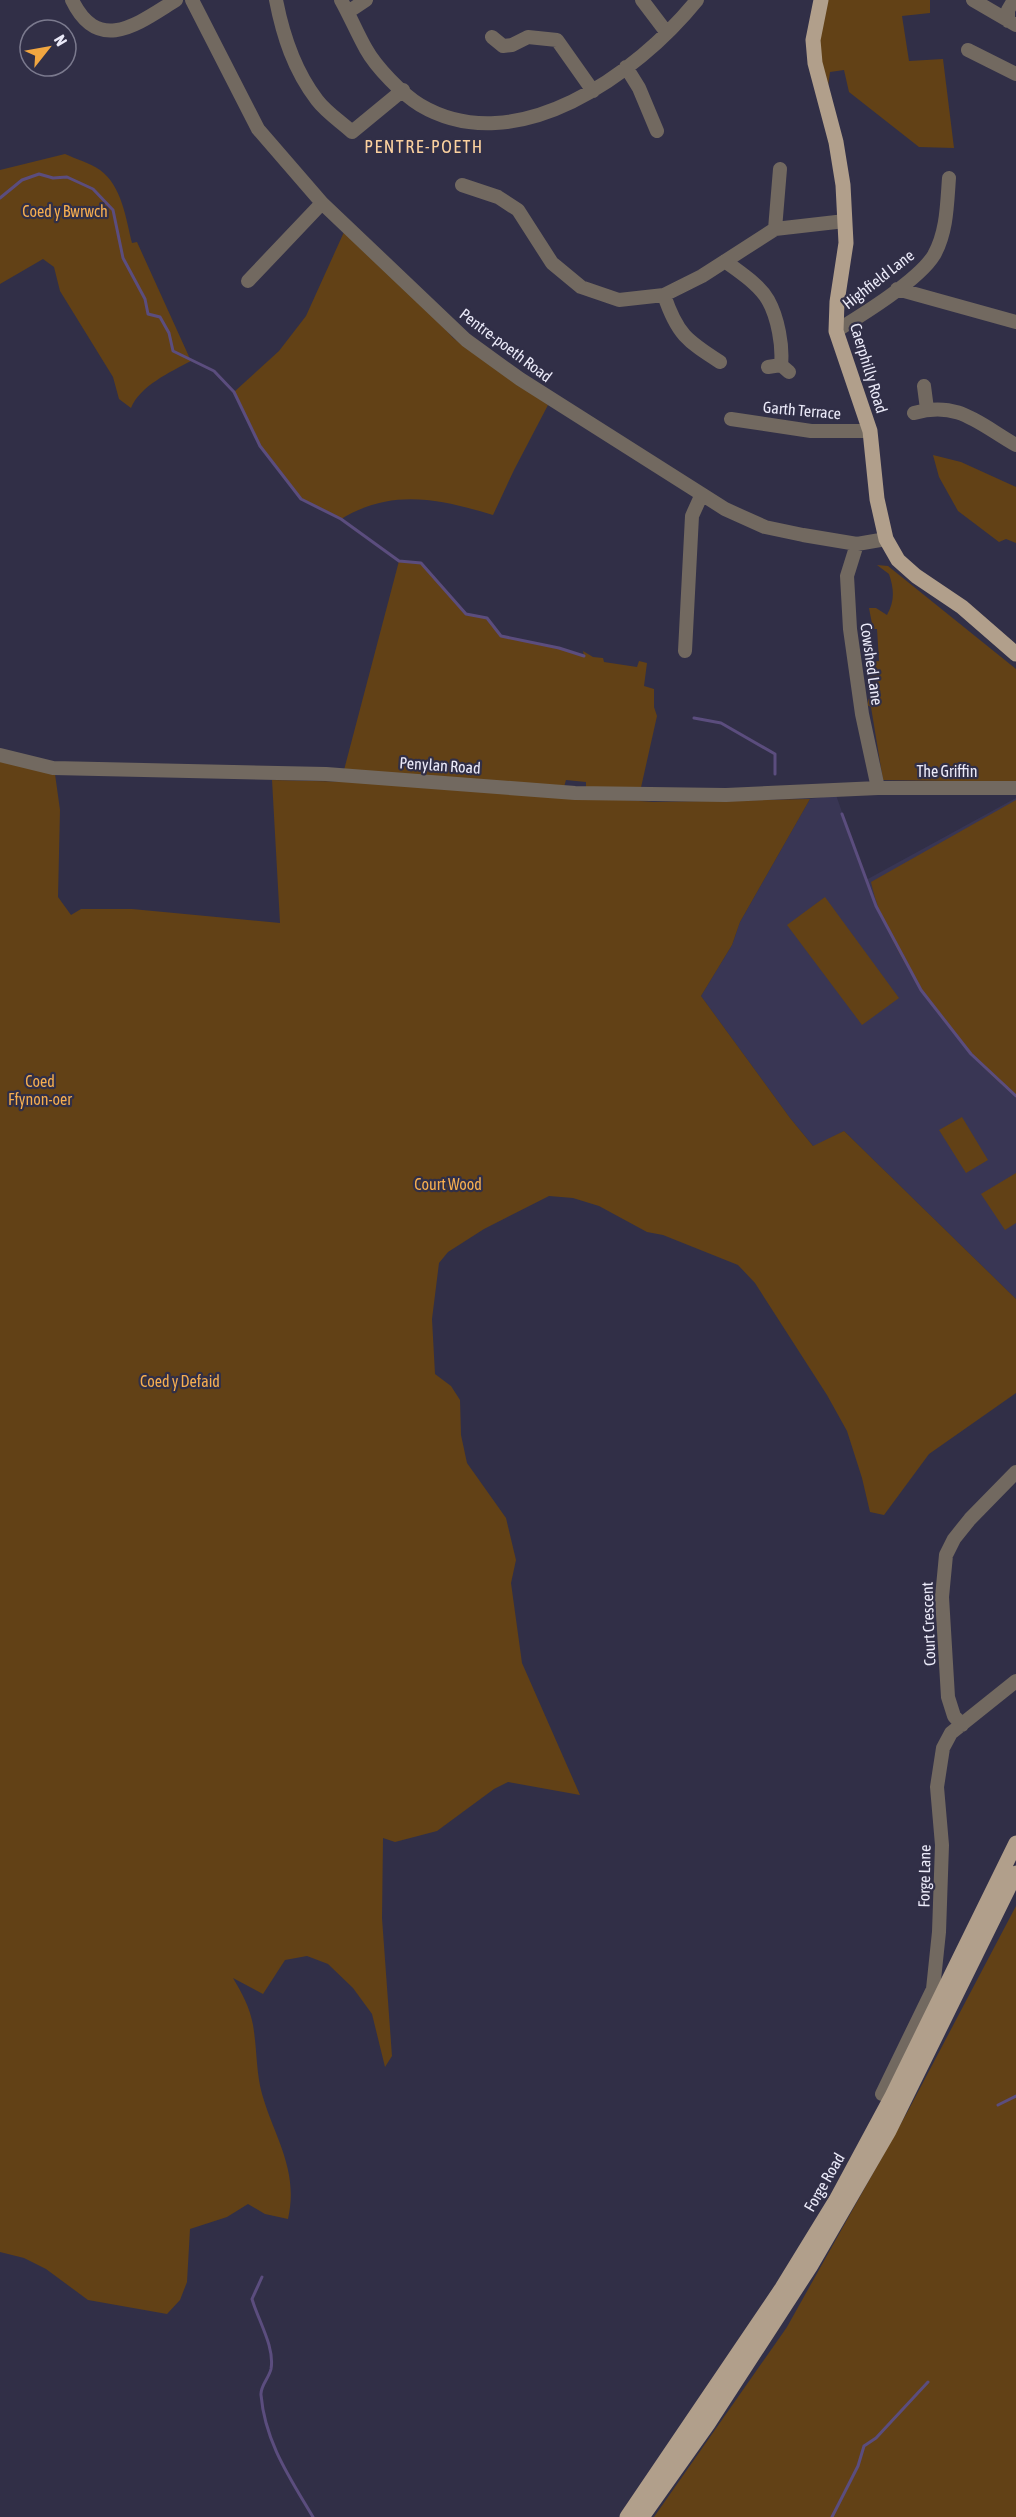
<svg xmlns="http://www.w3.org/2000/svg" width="1016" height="2517" viewBox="0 0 1016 2517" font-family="'Asap Condensed',sans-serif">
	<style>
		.built { fill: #393654 }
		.green { fill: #624116 }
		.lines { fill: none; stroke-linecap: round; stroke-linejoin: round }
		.stream { stroke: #5b4d7e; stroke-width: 3 }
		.minor { stroke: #726960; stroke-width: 14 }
		.major { stroke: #b19f8b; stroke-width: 15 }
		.labels { text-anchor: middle; stroke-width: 4.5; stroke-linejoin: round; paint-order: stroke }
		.park-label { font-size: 16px; fill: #f6ae50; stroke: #312f47 }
		.street-label { font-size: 16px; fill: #ebeaf9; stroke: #312f47 }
		.neighbourhood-label { font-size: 18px; letter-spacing: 1.5px; fill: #fbd19f; stroke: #312f47 }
	</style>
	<rect width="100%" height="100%" fill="#312f47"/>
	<path class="built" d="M836 795 866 880 1016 798V1299L844 1131 814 1147 790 1118 701 996 732 945 740 922 810 799Z"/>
	<path class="green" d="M821 0H930V13L902 16 909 61 943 59 954 148 919 147 849 92 844 70 830 72 828 87 815 63Z
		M65 154C76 159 90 163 100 170 122 186 126 219 132 243L137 242 191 361C170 372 140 386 131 408L119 399 113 377 60 291 54 267 43 259 0 284V170Z
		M344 232 438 321 453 338 548 405 514 470 493 515C439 499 393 488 341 519L301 499 260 446 234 392 279 351 306 316Z
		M933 455 961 462 1016 487V543L1006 539 999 542 958 511 939 477Z
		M399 561 421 563 466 614 487 618 501 636 559 648 584 656 583 651 593 657 603 658 604 662 637 667 639 661 647 663 644 686 654 689V707L657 716 640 792 586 789V782L566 780 564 787 344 770Z
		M877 565 888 566 1016 669V782L883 780 871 707 867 705 871 691 868 662 879 661 877 629H873L869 608H876L887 615C895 601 894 589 889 574Z
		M0 760 55 774 60 810 58 897 71 915 81 909H132L280 923 272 780 354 782 654 802 810 799 740 922 732 945 701 996 790 1118 813 1146 844 1131 1016 1299V1393L929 1454 884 1515 870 1512 862 1478 847 1431 827 1395 755 1283 738 1265 663 1235 647 1232 599 1206 573 1198 549 1196 484 1229 448 1252 439 1263 432 1319 435 1374 451 1386 460 1400 461 1435 467 1463 506 1518 516 1560 511 1583 522 1663 580 1795 508 1782 494 1789 437 1831 395 1842 383 1838 382 1918 392 2056 385 2067 372 2014 353 1988 328 1964 307 1956 285 1960 263 1994 233 1978C242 1993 250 2008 253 2025 257 2048 256 2072 262 2094 275 2139 299 2170 288 2219L265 2214 248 2204 227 2217 190 2229 187 2282 180 2300 167 2314 88 2300 46 2269 24 2258 0 2252Z
		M1016 800V1096C960 1054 885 950 871 882Z
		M825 897 899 998 862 1025 787 925Z
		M962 1117 988 1160 966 1173 939 1130Z
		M1016 1173V1223L1005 1230 981 1194Z
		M1016 1906V2517H654L787 2327 909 2109Z"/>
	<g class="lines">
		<path class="stream" d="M0 198 22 180 39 174 53 178 67 177 93 189 113 210 123 258 145 299 148 314 160 317 169 333 173 351 214 371 234 392 260 446 301 499 341 519 399 561 421 563 466 614 487 618 501 636 559 648 584 656
			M694 718 721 723 775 754V774
			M842 814 876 906 921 990 971 1054 1016 1096
			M998 2105 1016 2096
			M262 2277 252 2299C258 2320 275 2347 271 2369 269 2378 260 2386 261 2395 265 2442 290 2478 313 2517
			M832 2517 858 2466 864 2446 876 2438 928 2382"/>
		<path class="minor" d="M72 0C99 56 140 22 176 0
			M192 0 258 129 322 203 466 340 520 379 725 509 765 527 803 535 857 544 886 539
			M276 0C283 36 294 70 317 100 326 112 341 122 352 132L403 90
			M341 0C350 16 357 33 366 49 376 67 402 94 420 105 516 162 637 74 697 0
			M642 0 667 33
			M973 0 1016 25
			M348 12 366 0
			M1008 21V10L1014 0
			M492 37 503 46 512 45 528 37 557 40 593 91
			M968 50 1016 74
			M626 67 639 88 657 131
			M462 185 498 197 518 210 552 263 581 287 619 300 664 295 702 276 775 229 845 221
			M775 229 780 169
			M725 261C739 272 759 284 768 300 778 318 783 346 781 365
			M248 281 322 203
			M897 289 1016 322
			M664 295C677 334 687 341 720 362
			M836 331C862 315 919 280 934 255 947 232 947 204 949 178
			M768 367 781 365 789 372
			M924 386 927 409
			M914 413C958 400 979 424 1016 445
			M731 419 811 431H870
			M857 544 847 576 850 629 862 714 878 788
			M685 651 692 516 701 496
			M0 755 53 768 326 774 575 793 726 795 878 788H1016
			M962 1725 954 1716 948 1697 942 1597 946 1555 954 1539 970 1519 1016 1472
			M882 2094 933 1989 939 1932 942 1845 937 1787 943 1748 951 1733 1016 1681"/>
		<path class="major" d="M821 0 813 40 815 63 836 142 843 185 846 243 837 302 836 331 870 431 877 499 886 539 898 560 916 576 962 607 1016 654
			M627 2517 782 2288 836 2200 892 2096 1016 1843
			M642 2517 708 2424 810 2267 889 2131 1016 1873"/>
	</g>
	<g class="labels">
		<g class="park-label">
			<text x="65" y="217">Coed y Bwrwch</text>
			<text x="40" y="1087">Coed<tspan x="40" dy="18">Ffynon-oer</tspan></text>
			<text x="448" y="1190">Court Wood</text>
			<text x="180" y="1387">Coed y Defaid</text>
		</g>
		<g class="street-label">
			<text transform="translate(878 279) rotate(-38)" y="6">Highfield Lane</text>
			<text transform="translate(506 345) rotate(37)" y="6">Pentre-poeth Road</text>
			<text transform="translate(869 368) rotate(73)" y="6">Caerphilly Road</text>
			<text transform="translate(802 410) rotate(5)" y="6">Garth Terrace</text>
			<text transform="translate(872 664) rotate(82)" y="6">Cowshed Lane</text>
			<text transform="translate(440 765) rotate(4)" y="6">Penylan Road</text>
			<text x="947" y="777">The Griffin</text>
			<text transform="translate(928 1624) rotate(-92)" y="6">Court Crescent</text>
			<text transform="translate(924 1876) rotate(-89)" y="6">Forge Lane</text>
			<text transform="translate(824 2182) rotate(-60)" y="6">Forge Road</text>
		</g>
		<g class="neighbourhood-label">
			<text x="424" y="153">PENTRE-POETH</text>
		</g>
	</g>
	<g transform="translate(48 48) rotate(59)"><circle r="28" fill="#312f47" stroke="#7b7a8e" stroke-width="1.5"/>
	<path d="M0-4.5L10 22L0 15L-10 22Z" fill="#f1a640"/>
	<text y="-9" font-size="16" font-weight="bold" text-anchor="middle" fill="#ebeaf9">N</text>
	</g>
</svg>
